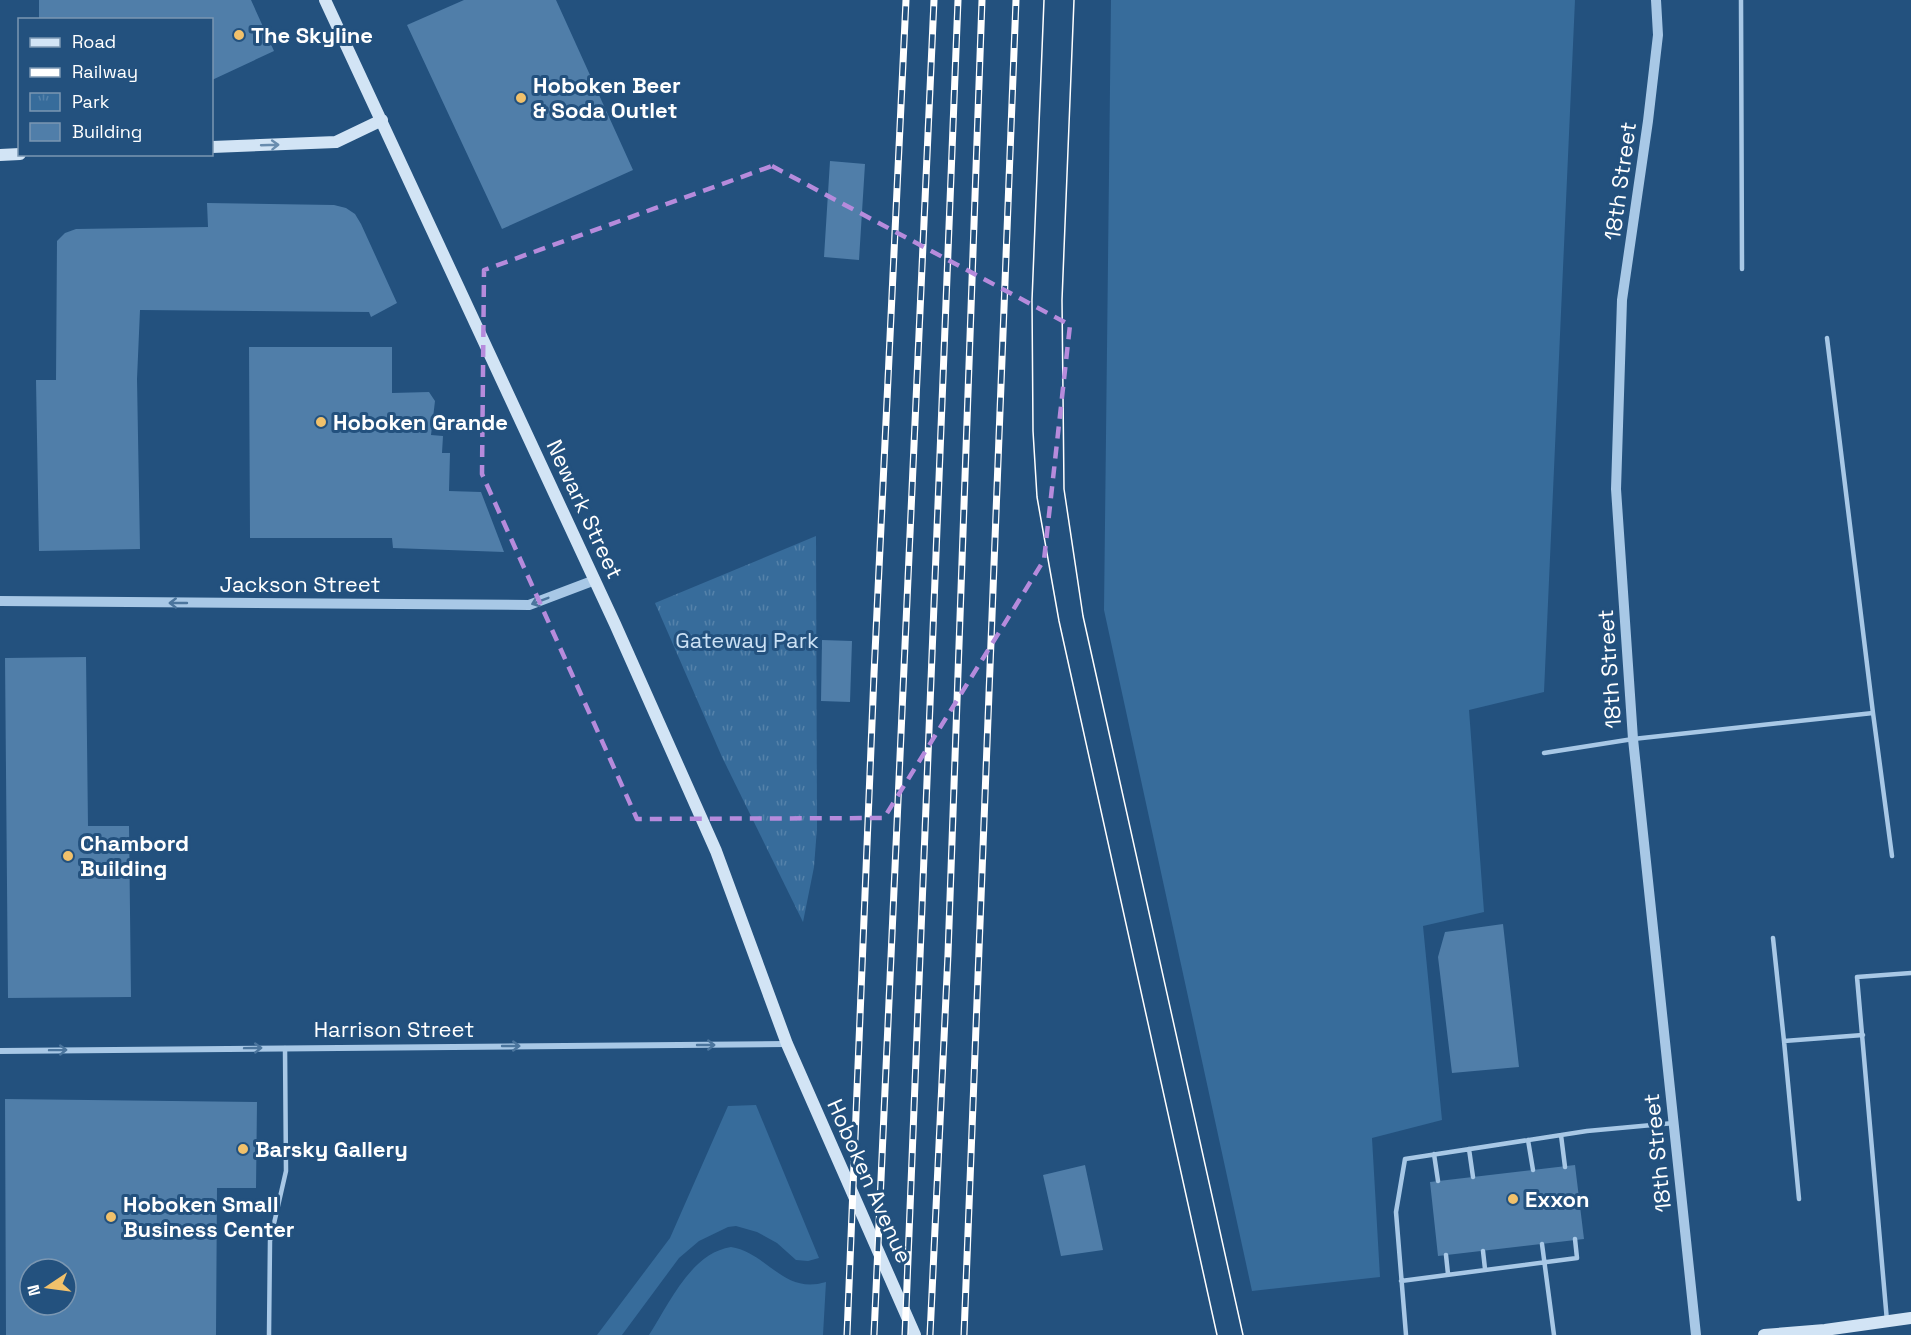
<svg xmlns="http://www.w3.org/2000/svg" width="1911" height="1335" viewBox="0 0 1911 1335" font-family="'Space Grotesk',sans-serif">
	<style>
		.grass { fill: #376c9b }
		.park { fill: url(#park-tufts) }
		.building { fill: #507ea9; fill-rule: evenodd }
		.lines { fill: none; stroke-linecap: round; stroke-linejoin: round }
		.service { stroke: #a8c8e6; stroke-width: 4.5 }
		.minor { stroke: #a8c8e6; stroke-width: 6 }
		.tertiary { stroke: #a8c8e6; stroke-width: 10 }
		.secondary { stroke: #d2e4f5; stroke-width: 12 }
		.tram { stroke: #fff; stroke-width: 1.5 }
		.rail-casing { stroke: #fff; stroke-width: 7 }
		.rail { stroke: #23517e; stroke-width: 4.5; stroke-dasharray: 14; stroke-linecap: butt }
		.oneway { stroke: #698cae }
		.oneway2 { stroke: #4b759d }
		.marked { fill: none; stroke: #b68bdc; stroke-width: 4.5; stroke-dasharray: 12 8; stroke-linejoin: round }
		.poi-dot { fill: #f1c16b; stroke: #23517e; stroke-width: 2 }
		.labels { text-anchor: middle; stroke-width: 6; stroke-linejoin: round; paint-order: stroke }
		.poi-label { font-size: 22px; font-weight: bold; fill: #fff; stroke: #23517e; text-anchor: start }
		.street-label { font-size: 22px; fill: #fff; stroke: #23517e }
		.park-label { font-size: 22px; fill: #cbe1f5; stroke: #23517e }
	</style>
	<defs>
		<pattern id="park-tufts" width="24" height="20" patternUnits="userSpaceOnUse" patternTransform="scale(1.5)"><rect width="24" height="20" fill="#376c9b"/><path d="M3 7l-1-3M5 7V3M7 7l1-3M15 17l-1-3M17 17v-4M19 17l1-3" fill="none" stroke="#5582aa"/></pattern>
	</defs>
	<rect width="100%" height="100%" fill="#23517e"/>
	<path class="grass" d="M1111 0H1575L1544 692 1469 710 1484 912 1423 926 1442 1120 1372 1138 1380 1277 1252 1291 1104 610Z
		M756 1105 819 1258 808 1261 796 1260 777 1243 757 1232 736 1226 728 1227 699 1241 679 1258 622 1335H597L670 1238 728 1106Z
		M731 1247C768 1253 783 1295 826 1282L823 1335H649C669 1304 691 1253 731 1247Z"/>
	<path class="park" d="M816 536 817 828 814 867 803 922 722 757 655 603Z"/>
	<path class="building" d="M39 0H251L274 51 212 80V20H39Z
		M464 0H556L633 170 502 229 407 25Z
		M830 161 865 164 859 260 824 257Z
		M207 203 334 205 346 208 355 214 361 224 397 303 371 317 369 312 140 310 137 379 140 549 39 551 36 380H56L57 241 65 233 76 229 208 227Z
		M249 347H392V393L429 392 435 401 431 435 443 436 442 453H450L449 491 481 492 504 552 393 548 392 538H250Z
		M822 640 852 641 850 702 821 701Z
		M86 657 88 826H129L131 997 8 998 5 658Z
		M1503 924 1519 1067 1452 1073 1438 957 1445 932Z
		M5 1099 257 1102 256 1188H217L216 1335H6ZM30 1269H66V1305H30Z
		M1085 1165 1103 1250 1061 1256 1043 1175Z
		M1575 1165 1584 1239 1438 1256 1430 1182Z"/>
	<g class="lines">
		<path class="service" d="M1741 0 1742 269
			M1827 338 1873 713
			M1544 753 1633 739 1873 713 1892 856
			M1773 938 1784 1041
			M1561 1135 1565 1167
			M1528 1140 1533 1170
			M1469 1149 1473 1177
			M1434 1154 1438 1181
			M1799 1199 1784 1041 1863 1035
			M1542 1244 1554 1335
			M1483 1251 1485 1269
			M1446 1255 1448 1274
			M1401 1281 1577 1258 1575 1239
			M1887 1321 1857 977 1911 973
			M269 1335 270 1241 286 1171 285 1048
			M1406 1335 1396 1212 1405 1159 1587 1131 1674 1123"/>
		<path class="minor" d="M0 1051 787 1044"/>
		<path class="tertiary" d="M1656 0 1658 35 1648 121 1622 300 1616 489 1633 739 1696 1335
			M0 601 529 605 595 580"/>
		<path class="secondary" d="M325 0 615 624 716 851 787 1044 915 1335
			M212 147 336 142 382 120
			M0 155 20 154
			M1764 1335 1825 1330 1911 1318"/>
		<path class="tram" d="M1044 0 1032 300 1033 431 1037 497 1059 621 1217 1335
			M1074 0 1062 300 1064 489 1083 616 1243 1335"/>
		<g class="rail-casing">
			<path id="rail" d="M847 1335 874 674 906 0
				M874 1335 934 0
				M905 1335 958 0
				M930 1335 948 954 982 0
				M964 1335 1016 0"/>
		</g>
		<use href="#rail" class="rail"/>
	</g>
	<defs><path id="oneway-shaft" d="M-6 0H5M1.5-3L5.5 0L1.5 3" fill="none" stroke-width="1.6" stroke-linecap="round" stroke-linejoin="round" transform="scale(1.5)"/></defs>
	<use class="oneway" href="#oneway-shaft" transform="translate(270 145) rotate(-2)"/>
	<g class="oneway2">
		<use href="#oneway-shaft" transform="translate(540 601) rotate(159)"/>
		<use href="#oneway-shaft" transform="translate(178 603) rotate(-180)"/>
		<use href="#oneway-shaft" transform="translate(706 1045)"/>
		<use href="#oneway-shaft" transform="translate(511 1046)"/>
		<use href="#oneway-shaft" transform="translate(253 1048) rotate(-1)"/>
		<use href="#oneway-shaft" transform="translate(58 1050) rotate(-1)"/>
	</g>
	<path class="marked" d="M772 166 1070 325 1044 560 884 818 637 819 482 474 484 270Z"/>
	<g class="poi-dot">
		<circle cx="239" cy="35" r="6"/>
		<circle cx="521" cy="98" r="6"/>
		<circle cx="321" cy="422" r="6"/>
		<circle cx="68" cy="856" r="6"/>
		<circle cx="243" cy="1149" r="6"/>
		<circle cx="1513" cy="1199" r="6"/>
		<circle cx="111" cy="1217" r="6"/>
	</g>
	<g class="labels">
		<g class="poi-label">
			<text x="251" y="43">The Skyline</text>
			<text x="533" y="93">Hoboken Beer<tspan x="533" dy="25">&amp; Soda Outlet</tspan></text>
			<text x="333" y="430">Hoboken Grande</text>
			<text x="80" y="851">Chambord<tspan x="80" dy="25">Building</tspan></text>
			<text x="255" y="1157">Barsky Gallery</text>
			<text x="1525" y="1207">Exxon</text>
			<text x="123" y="1212">Hoboken Small<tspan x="123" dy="25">Business Center</tspan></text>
		</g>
		<g class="street-label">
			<text transform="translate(1620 181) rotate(-82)" y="8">18th Street</text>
			<text transform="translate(585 509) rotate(65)" y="8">Newark Street</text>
			<text x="300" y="592">Jackson Street</text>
			<text transform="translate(1609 669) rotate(-94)" y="8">18th Street</text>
			<text x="394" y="1037">Harrison Street</text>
			<text transform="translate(1657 1153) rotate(-96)" y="8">18th Street</text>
			<text transform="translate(870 1181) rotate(66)" y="8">Hoboken Avenue</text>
		</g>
		<g class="park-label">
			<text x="747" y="648">Gateway Park</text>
		</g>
	</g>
	<rect x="18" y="18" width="195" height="138" fill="#23517e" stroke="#7b97b2" stroke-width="1.5"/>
	<rect x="30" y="38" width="30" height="9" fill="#d2e4f5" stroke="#7b97b2" stroke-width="1.5"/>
	<text x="72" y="48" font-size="18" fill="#ffffff">Road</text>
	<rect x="30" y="68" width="30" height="9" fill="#ffffff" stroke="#7b97b2" stroke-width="1.5"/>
	<text x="72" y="78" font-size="18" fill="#ffffff">Railway</text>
	<rect x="30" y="93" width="30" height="18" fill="url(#park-tufts)" stroke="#7b97b2" stroke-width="1.5"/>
	<text x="72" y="108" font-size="18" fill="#ffffff">Park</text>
	<rect x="30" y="123" width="30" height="18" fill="#507ea9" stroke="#7b97b2" stroke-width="1.5"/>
	<text x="72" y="138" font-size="18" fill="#ffffff">Building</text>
	<g transform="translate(48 1287) rotate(257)"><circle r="28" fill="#23517e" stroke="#7b97b2" stroke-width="1.5"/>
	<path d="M0-4.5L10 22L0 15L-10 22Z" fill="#f1c16b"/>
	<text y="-9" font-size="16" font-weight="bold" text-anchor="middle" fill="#ffffff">N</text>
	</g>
</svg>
